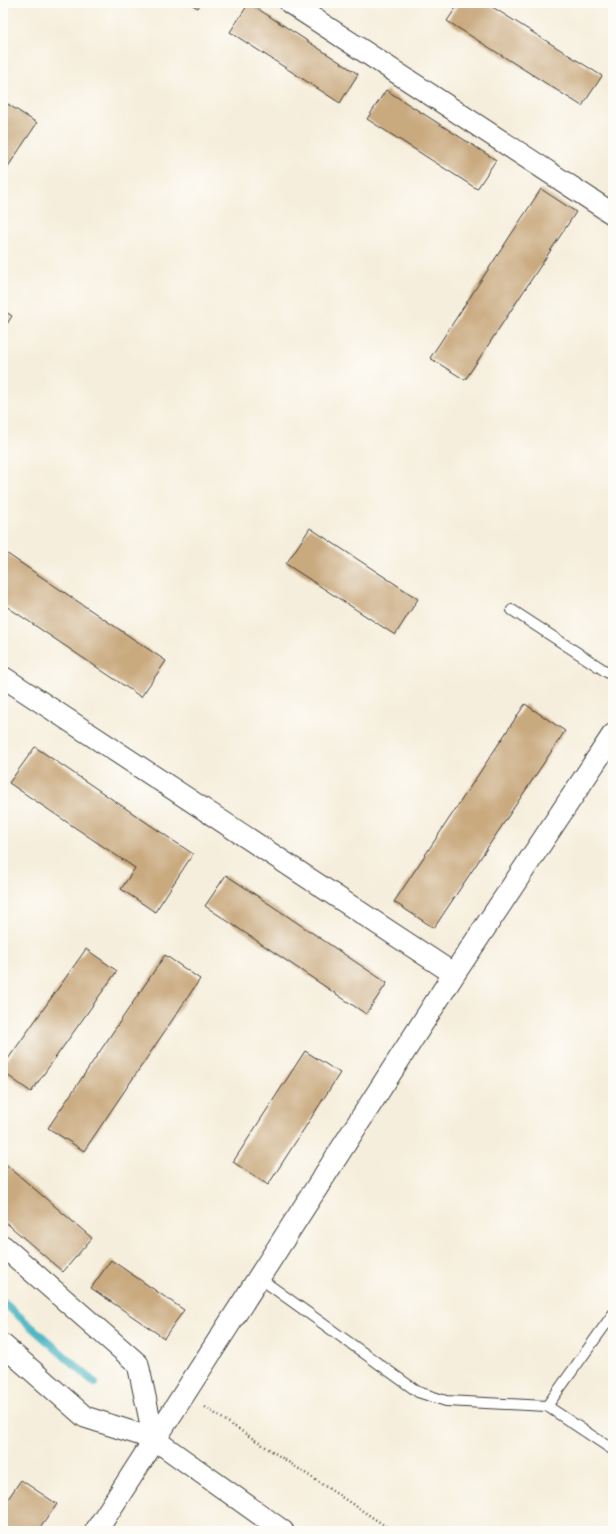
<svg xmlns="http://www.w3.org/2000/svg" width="616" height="1534" viewBox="0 0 616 1534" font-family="Delius,sans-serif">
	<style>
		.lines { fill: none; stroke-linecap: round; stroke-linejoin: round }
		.stream { stroke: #46b3c2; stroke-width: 8 }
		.building { fill: #c9a97e }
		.service-casing { stroke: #3d3c39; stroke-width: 12 }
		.minor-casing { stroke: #3d3c39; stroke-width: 23 }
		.tertiary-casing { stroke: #3d3c39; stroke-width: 24 }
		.path { stroke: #3d3c39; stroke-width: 2.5; stroke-dasharray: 1 3; stroke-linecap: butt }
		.service { stroke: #fff; stroke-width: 10 }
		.minor { stroke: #fff; stroke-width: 21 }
		.tertiary { stroke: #fff; stroke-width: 22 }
	</style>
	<rect width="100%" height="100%" fill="#fdfcf7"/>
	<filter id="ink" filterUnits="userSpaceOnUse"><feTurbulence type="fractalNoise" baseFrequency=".025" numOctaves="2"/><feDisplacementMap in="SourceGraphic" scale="8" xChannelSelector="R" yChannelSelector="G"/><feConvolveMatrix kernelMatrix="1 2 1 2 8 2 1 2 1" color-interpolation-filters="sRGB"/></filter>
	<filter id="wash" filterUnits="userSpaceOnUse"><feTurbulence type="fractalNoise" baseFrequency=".012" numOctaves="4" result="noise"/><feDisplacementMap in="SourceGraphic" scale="16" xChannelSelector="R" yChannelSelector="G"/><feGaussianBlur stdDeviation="0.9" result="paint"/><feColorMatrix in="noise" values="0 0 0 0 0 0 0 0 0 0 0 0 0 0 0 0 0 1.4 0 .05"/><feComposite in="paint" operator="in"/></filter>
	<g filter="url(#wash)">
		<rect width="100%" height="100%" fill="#f6eedc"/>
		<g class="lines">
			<path class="stream" d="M3 1302 95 1383"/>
		</g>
		<g id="blocks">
			<path class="building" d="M189 3H201L198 8Z
				M249 3 358 74 340 103 230 32Z
				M459 3H486L602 76 582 106 447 21Z
				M386 90 496 160 477 189 367 119Z
				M3 101 37 123 3 174Z
				M541 189 576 212 465 380 430 358Z
				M3 310 12 316 3 330Z
				M310 528 418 599 395 635 286 564Z
				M3 551 166 661 141 697 3 604Z
				M525 704 565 731 434 928 394 902Z
				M35 747 193 854 155 912 121 889 135 868 9 783Z
				M226 875 387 983 366 1014 205 906Z
				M86 949 117 971 31 1092 3 1072V1066Z
				M165 955 200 979 84 1151 48 1128Z
				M305 1051 340 1073 268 1185 233 1162Z
				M3 1162 92 1238 63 1272 3 1220Z
				M111 1260 184 1310 164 1338 91 1288Z
				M21 1480 57 1504 38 1531H3V1506Z"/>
		</g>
	</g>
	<g filter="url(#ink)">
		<use href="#blocks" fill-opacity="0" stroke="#3d3c39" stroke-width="1"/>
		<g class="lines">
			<g class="service-casing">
				<path id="service" d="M512 610 613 676
					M258 1277 418 1392 446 1401 547 1406 613 1450
					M547 1406 613 1314"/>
			</g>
			<g class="minor-casing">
				<path id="minor" d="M290 3 613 214
					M3 677 454 974
					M3 1246 138 1364 154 1439
					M3 1345 85 1417 154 1439 283 1531"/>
			</g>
			<g class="tertiary-casing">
				<path id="tertiary" d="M96 1531 454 974 613 735"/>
			</g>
			<path class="path" d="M205 1407 393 1531"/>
			<use href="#service" class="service"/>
			<use href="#minor" class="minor"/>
			<use href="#tertiary" class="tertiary"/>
		</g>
	</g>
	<rect width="616" height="1534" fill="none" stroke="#fdfcf7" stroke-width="16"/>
</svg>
